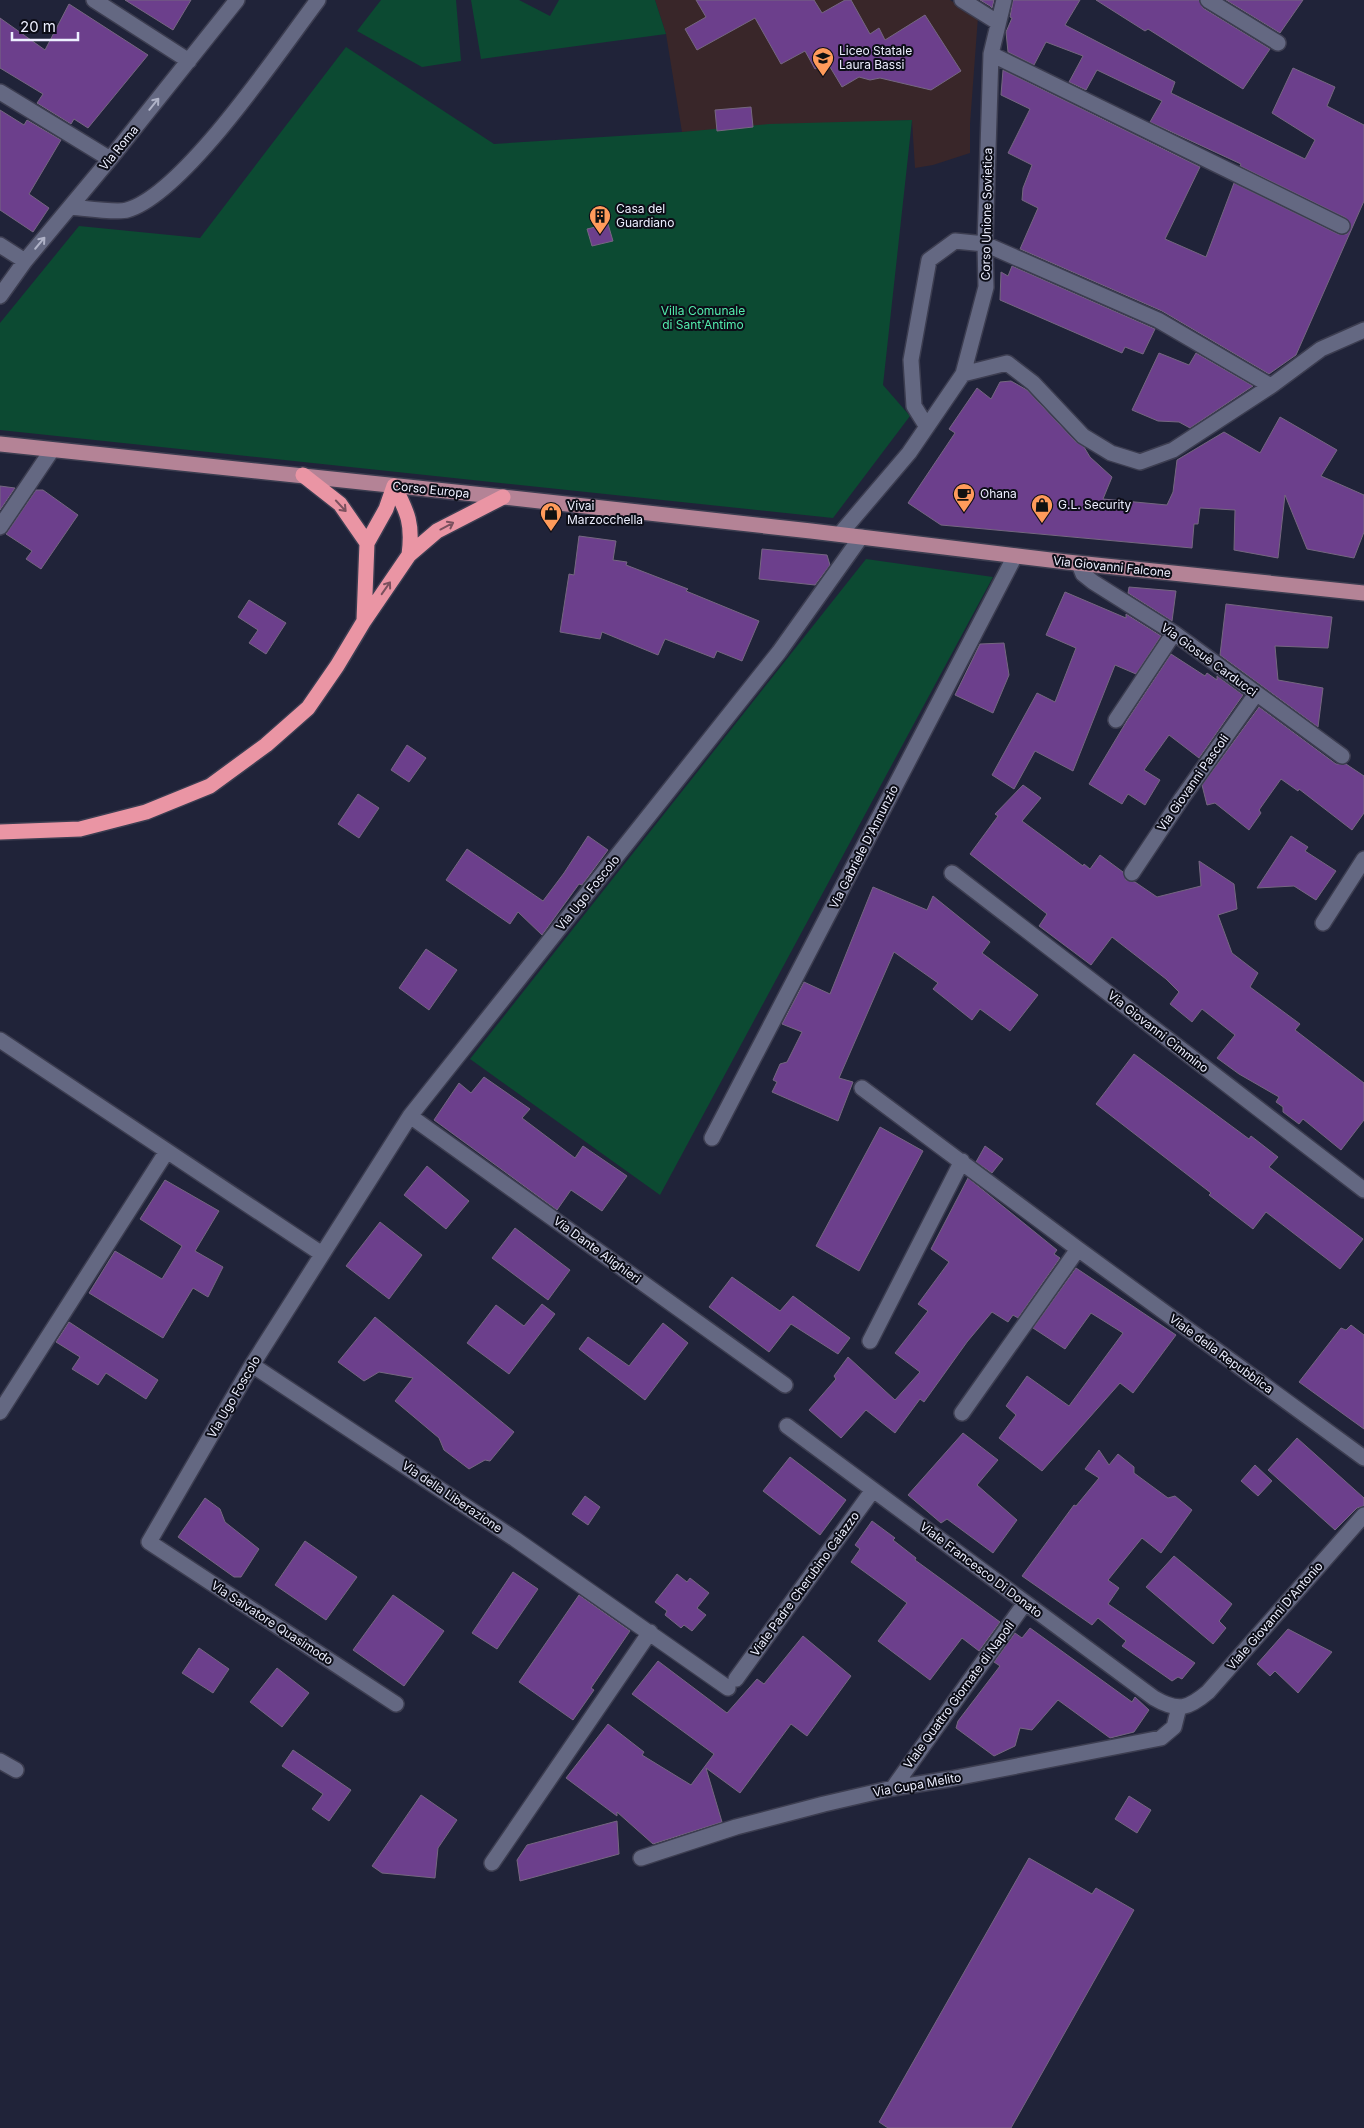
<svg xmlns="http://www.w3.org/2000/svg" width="1364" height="2128" viewBox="0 0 1364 2128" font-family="Inter,sans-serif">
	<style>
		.education { fill: #392629 }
		.green { fill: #0c4a32 }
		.building { fill: #6c3f8c; stroke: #756780 }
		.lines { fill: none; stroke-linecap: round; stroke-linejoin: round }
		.minor-casing { stroke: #3c3d50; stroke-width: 18 }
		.major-casing { stroke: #3c3d50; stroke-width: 18 }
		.highway-casing { stroke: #3c3d50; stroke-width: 18 }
		.minor { stroke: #646882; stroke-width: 15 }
		.major { stroke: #b48396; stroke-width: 15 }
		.highway { stroke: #ea95a4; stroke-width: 15 }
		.oneway { stroke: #afb2c7 }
		.oneway2 { stroke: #7b515e }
		.labels { text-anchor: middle; stroke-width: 4; stroke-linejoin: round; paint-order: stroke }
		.poi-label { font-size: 12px; fill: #edefff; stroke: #0c0d17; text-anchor: start }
		.street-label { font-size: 12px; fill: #edefff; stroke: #0c0d17 }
		.park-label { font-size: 12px; fill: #53edad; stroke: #0c0d17 }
	</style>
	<rect width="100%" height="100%" fill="#202339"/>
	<path class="education" d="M655 0H950L978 17 970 124V153L933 165 915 168 912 120 682 132 666 34Z"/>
	<path class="green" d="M381 0H456L461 61 422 67 357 31Z
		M471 0H519L550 16 559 0H655L666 34 481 59Z
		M346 47 494 144 682 132 769 124 912 120 883 385 910 416 833 518 0 430V323L79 226 200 238Z
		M866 559 993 577 660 1195 470 1059Z"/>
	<path class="building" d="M125 0H191L173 30Z
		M696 0H814L822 13 845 0H851L870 34 879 28 885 40 925 15 961 71 931 90 880 78 870 80 859 77 842 87 827 62 815 69 805 51 781 64 755 18 697 50 685 29 706 17Z
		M980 0H994L992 8 990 6Z
		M1013 0H1080L1065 25 1175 82 1171 93 1305 159 1315 140 1272 113 1293 68 1335 87 1327 106 1364 125V201L1296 355 1269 374 1162 311 1020 249 1038 208 1022 200 1023 188 1032 165 1008 153 1030 109 1001 95 1003 70 1200 167 1165 239 1206 257 1234 183 1338 234H1347L1351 226 1346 218 1240 166 1241 164 1150 122 1162 101 1097 70 1086 90 1069 82 1083 56 1046 42 1034 65 1008 52 1006 32 1012 18 1010 17Z
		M1096 0H1199L1203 8 1270 49 1243 89 1148 29 1145 31Z
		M1226 0H1303L1280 33Z
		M69 4 148 55 88 128 74 119 71 124 37 103 43 94 0 68V18L45 50Z
		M751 107 753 127 717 131 715 110Z
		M0 110 24 125 27 120 61 140 29 194 49 208 33 232 0 210Z
		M608 224 613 241 592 246 587 229Z
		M1012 266 1155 329 1143 354 1125 347 1122 353 1000 300 1001 272 1008 276Z
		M1159 353 1189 365 1196 353 1253 386 1190 428 1179 422 1158 421 1132 410Z
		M1011 381 1027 390 1076 442 1084 447 1090 457 1112 477 1103 499 1167 505 1173 492 1177 460 1224 432 1260 453 1280 417 1337 450 1321 476 1364 495V532L1354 558 1307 549 1285 495 1278 558 1234 550 1235 510 1200 508 1198 524H1194L1192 548 941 525 908 503 955 433 949 429 977 388 991 399 1000 382Z
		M0 486 15 488 0 510Z
		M36 490H43L78 515 41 569 26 559 32 551 6 534Z
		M579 536 616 541 613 560 627 562 626 565 688 589 686 591 759 621 742 661 717 651 714 658 665 639 658 655 602 632 600 639 560 632 569 574 574 575Z
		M762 549 827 555 830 565 815 585 759 579Z
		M1129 587 1176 591 1172 621 1128 593Z
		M1065 592 1126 618V614L1161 636 1136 674 1115 665 1073 771 1035 751 1014 789 992 775 1037 693 1055 702 1076 648 1046 635Z
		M249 600 286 623 266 654 249 643 258 630 238 617Z
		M1226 604 1332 617 1328 648 1275 646 1278 680 1323 688 1318 727 1220 655Z
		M1004 643 1009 675 993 713 955 695 980 644Z
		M1171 654 1205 676 1207 673 1217 680V676L1243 695 1199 758 1169 735 1144 770 1160 780 1145 805 1128 794 1122 804 1089 784 1128 719Z
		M1259 707 1336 764H1346L1364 776V813L1352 830 1299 789 1298 791 1281 779 1259 810 1261 813 1249 830 1215 803 1207 805 1202 785Z
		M407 745 426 758 409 782 391 770Z
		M1023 785 1041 798 1022 821 1083 866 1084 864 1090 869 1100 855 1123 872 1126 880 1135 882 1157 897 1201 886 1199 861 1234 884 1237 909 1218 915 1232 953 1258 973 1250 987 1300 1024 1295 1030 1364 1083V1120L1341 1150 1303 1119 1299 1124 1283 1112V1107L1276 1102 1279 1097 1239 1074 1217 1058 1235 1035 1202 1009 1192 1022 1170 1004 1179 992 1166 979 1112 937 1091 965 1039 926 1047 914 970 854 998 816 995 814Z
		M358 794 379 808 359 838 338 824Z
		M588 836 608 850 582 885 579 884 542 935 518 912 510 924 446 880 467 849 543 901 564 873Z
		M1291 836 1308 847 1305 851 1336 871 1316 900 1294 886 1257 888Z
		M873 887 927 910 933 896 990 942 982 953 1038 995 1010 1031 980 1009 972 1020 933 989 938 983 894 952 839 1078 853 1082 838 1121 772 1092 777 1082 773 1080 780 1064 787 1062 802 1032 782 1024 804 982 830 994Z
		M426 949 457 970 429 1010 399 988Z
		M1134 1054 1249 1139 1251 1136 1278 1157 1269 1167 1363 1239 1340 1269 1266 1212 1253 1229 1209 1195 1211 1193 1096 1104Z
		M484 1077 530 1109 522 1118 575 1158 583 1146 627 1176 602 1211 571 1190 557 1210 434 1120 459 1083 471 1093Z
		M880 1127 923 1151 859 1271 816 1246Z
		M985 1146 1003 1159 992 1173 976 1162Z
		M427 1166 469 1201 446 1229 404 1195Z
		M968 1178 1057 1250 1054 1254 1060 1258 1018 1318 1013 1315 1008 1322 992 1312 967 1342 924 1402 920 1399 895 1433 866 1410 841 1438 809 1410 836 1379 834 1376 848 1357 895 1400 920 1372 895 1353 928 1311 918 1304 949 1262 931 1249Z
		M165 1180 219 1211 195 1251 223 1267 208 1297 193 1288 163 1338 89 1293 115 1251 162 1279 182 1246 140 1219Z
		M380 1222 422 1255 389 1299 346 1266Z
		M515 1228 570 1270 548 1300 492 1258Z
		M1076 1268 1176 1335 1133 1393 1120 1383 1042 1471 999 1438 1016 1415 1006 1406 1027 1376 1069 1406 1123 1333 1091 1313 1065 1349 1033 1328Z
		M732 1277 780 1311 793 1296 850 1338 838 1354 791 1324 769 1352 709 1307Z
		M542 1304 555 1314 509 1374 467 1343 496 1305 524 1326Z
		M375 1317 514 1432 490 1461 485 1460 469 1469 444 1450 439 1438 395 1401 413 1378 379 1372 364 1381 338 1362Z
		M69 1322 158 1380 146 1399 106 1373 98 1385 72 1369 80 1357 56 1342Z
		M663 1323 688 1343 645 1400 579 1349 588 1337 629 1366Z
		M1351 1325 1364 1335V1429L1299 1382 1341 1328 1346 1330Z
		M963 1433 998 1460 977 1485 1017 1520 993 1553 947 1519 941 1523 908 1495Z
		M1297 1438 1364 1498V1506L1357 1508 1335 1530 1268 1470Z
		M1099 1450 1109 1465 1118 1454 1134 1467V1473L1168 1498 1175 1496 1192 1510 1161 1553 1142 1538 1108 1580 1119 1588 1108 1604 1195 1663 1182 1679 1178 1677 1172 1681 1122 1646 1126 1641 1098 1618 1092 1625 1022 1576 1074 1505 1076 1506 1099 1478 1085 1469Z
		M790 1457 846 1500 820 1535 763 1491Z
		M1255 1465 1272 1481 1258 1496 1241 1481Z
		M585 1496 600 1507 588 1525 572 1514Z
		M205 1498 220 1509 225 1522 259 1549 241 1577H234L178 1537Z
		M872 1521 895 1538 893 1540 916 1558 915 1560 1000 1622 979 1651 962 1638 930 1680 878 1641 907 1603 851 1562 860 1549 855 1545Z
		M305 1541 357 1577 326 1620 275 1585Z
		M1174 1556 1232 1604 1219 1621 1226 1628 1213 1644 1146 1587Z
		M513 1572 538 1589 497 1649 472 1633Z
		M677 1574 687 1582 690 1578 709 1593 697 1608 706 1615 692 1631 684 1625 681 1628 665 1615 667 1611 655 1602Z
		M393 1595 444 1631 404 1686 353 1650Z
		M579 1595 630 1631 591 1688 594 1690 573 1720 519 1682Z
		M1030 1628 1132 1702 1135 1697 1149 1710 1134 1732 1110 1738 1058 1700 1032 1730 1020 1728 1015 1746 994 1756 956 1728 958 1721 1000 1666 994 1662 1015 1633 1022 1638Z
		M1288 1629 1332 1652 1298 1693 1275 1671 1270 1676 1257 1664Z
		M803 1636 851 1676 807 1736 791 1724 740 1793 706 1768 722 1822 653 1844 617 1812V1816L566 1778 608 1724 644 1752 642 1755 691 1785 714 1754 632 1694 658 1661 727 1713 757 1679 764 1684Z
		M199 1648 229 1669 213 1693 182 1673Z
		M277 1668 309 1693 282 1727 250 1702Z
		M293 1750 351 1790 329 1821 312 1809 323 1794 282 1766Z
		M421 1795 457 1820 438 1848 435 1878 382 1873 372 1866Z
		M1129 1796 1151 1810 1137 1833 1115 1819Z
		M617 1821 619 1854 520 1881 517 1860 527 1845Z
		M1029 1858 1092 1894 1096 1888 1134 1910 1011 2128H888L879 2122Z"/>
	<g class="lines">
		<g class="minor-casing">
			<path id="minor" d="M94 0 189 61
				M962 0 997 22
				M1208 0 1278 43
				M991 54 1342 226
				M0 92 110 159
				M70 207C83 208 117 213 127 210 184 194 280 50 318 0
				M0 245 25 261
				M0 296 25 261 110 159 237 0
				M963 374 1007 363 1033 383 1083 436 1111 453 1140 462 1173 450 1271 386 1321 349 1364 330
				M927 427 914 406 911 360 929 260 955 241 985 244 1158 320 1271 386
				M0 527 52 450
				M840 534 909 453 963 374 986 287 985 244 991 54 1004 0
				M1079 564 1083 574 1093 582 1174 633 1342 756
				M1116 720 1174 633
				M952 873 1364 1190
				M1132 873 1182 798 1256 694
				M1323 923 1364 859
				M0 1040 322 1254
				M862 1088 1078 1249 1364 1458
				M410 1116 785 1385
				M712 1138 1015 556
				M870 1341 962 1161
				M252 1365 515 1539 728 1688
				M0 1412 167 1151
				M962 1413 1078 1249
				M787 1426 1154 1698C1178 1712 1188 1709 1208 1692L1364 1515
				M736 1679 873 1490
				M396 1704 149 1542 252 1365 410 1116 779 652 861 537
				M0 1761 16 1770
				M893 1788 1025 1603
				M641 1858 736 1827 824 1804 893 1788 950 1779 1161 1738 1174 1727 1179 1707
				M492 1863 650 1632"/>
		</g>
		<g class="major-casing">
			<path id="major" d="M0 444 503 497 811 531 1067 562 1364 593"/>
		</g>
		<g class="highway-casing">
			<path id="highway" d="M303 475 340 504 367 543 364 620
				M394 486C408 513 413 524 409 555
				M367 543 386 509 394 486
				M0 832 80 829 146 812 210 786 266 745 308 708 337 666 364 621 409 555 437 531 503 497"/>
		</g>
		<use href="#minor" class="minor"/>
		<use href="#major" class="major"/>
		<use href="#highway" class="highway"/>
	</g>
	<defs><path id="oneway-shaft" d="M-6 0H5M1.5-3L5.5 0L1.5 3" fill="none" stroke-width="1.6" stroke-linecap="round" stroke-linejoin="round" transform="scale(1.25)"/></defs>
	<g class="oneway">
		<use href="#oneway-shaft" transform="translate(154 104) rotate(-51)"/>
		<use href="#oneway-shaft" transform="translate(40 243) rotate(-50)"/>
	</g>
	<g class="oneway2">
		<use href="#oneway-shaft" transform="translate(341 506) rotate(47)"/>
		<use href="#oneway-shaft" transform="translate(447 526) rotate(-28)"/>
		<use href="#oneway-shaft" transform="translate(386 588) rotate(-55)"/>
	</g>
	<defs>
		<g id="school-pin" transform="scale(1.125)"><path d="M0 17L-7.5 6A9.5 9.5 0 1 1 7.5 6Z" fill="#ff9b5b" stroke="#0c0d17"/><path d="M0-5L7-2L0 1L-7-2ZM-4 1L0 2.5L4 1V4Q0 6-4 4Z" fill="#111"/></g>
		<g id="building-pin" transform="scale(1.125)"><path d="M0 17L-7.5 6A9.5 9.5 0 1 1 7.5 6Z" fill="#ff9b5b" stroke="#0c0d17"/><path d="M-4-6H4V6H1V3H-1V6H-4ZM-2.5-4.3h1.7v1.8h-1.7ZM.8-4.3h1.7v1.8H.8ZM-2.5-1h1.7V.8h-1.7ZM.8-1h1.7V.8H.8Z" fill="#111"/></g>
		<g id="cafe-pin" transform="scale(1.125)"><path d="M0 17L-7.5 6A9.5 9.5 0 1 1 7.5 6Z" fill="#ff9b5b" stroke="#0c0d17"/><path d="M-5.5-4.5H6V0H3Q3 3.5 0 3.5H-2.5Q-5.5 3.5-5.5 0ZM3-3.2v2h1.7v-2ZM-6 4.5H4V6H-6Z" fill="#111"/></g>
		<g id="shop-pin" transform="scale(1.125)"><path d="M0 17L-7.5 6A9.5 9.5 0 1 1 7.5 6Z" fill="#ff9b5b" stroke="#0c0d17"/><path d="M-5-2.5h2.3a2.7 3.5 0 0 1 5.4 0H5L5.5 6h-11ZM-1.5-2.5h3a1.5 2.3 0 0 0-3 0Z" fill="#111"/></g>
	</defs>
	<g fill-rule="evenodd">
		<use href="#school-pin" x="823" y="58"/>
		<use href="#building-pin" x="600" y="216"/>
		<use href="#cafe-pin" x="964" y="494"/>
		<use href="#shop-pin" x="1042" y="505"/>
		<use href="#shop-pin" x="551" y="513"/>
	</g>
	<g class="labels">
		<g class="poi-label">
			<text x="839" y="55">Liceo Statale<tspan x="839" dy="14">Laura Bassi</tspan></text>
			<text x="616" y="213">Casa del<tspan x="616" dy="14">Guardiano</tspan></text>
			<text x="980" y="498">Ohana</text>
			<text x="1058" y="509">G.L. Security</text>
			<text x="567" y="510">Vivai<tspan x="567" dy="14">Marzocchella</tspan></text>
		</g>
		<g class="street-label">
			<text transform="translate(119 148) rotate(-51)" y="4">Via Roma</text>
			<text transform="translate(987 214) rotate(-89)" y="4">Corso Unione Sovietica</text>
			<text transform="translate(431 490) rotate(6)" y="4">Corso Europa</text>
			<text transform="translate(1112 567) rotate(6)" y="4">Via Giovanni Falcone</text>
			<text transform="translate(1209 660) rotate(36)" y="4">Via Giosuè Carducci</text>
			<text transform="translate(1193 783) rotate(-55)" y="4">Via Giovanni Pascoli</text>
			<text transform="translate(864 847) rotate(-63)" y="4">Via Gabriele D'Annunzio</text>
			<text transform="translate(588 893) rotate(-51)" y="4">Via Ugo Foscolo</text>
			<text transform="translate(1158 1032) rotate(38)" y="4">Via Giovanni Cimmino</text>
			<text transform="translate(597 1250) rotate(36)" y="4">Via Dante Alighieri</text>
			<text transform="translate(1221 1354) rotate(36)" y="4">Viale della Repubblica</text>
			<text transform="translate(234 1397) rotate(-60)" y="4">Via Ugo Foscolo</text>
			<text transform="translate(452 1497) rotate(34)" y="4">Via della Liberazione</text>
			<text transform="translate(981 1570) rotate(37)" y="4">Viale Francesco Di Donato</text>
			<text transform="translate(805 1584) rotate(-54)" y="4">Viale Padre Cherubino Caiazzo</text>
			<text transform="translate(1275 1616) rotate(-49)" y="4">Viale Giovanni D'Antonio</text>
			<text transform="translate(272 1623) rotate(33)" y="4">Via Salvatore Quasimodo</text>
			<text transform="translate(959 1695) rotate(-54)" y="4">Viale Quattro Giornate di Napoli</text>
			<text transform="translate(917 1785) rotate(-10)" y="4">Via Cupa Melito</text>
		</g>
		<g class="park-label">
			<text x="703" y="315">Villa Comunale<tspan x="703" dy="14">di Sant'Antimo</tspan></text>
		</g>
	</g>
	<path d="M12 32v8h66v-8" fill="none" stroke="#edefff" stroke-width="2.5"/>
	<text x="20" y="32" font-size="15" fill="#edefff" stroke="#0c0d17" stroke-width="4" paint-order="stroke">20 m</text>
</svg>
